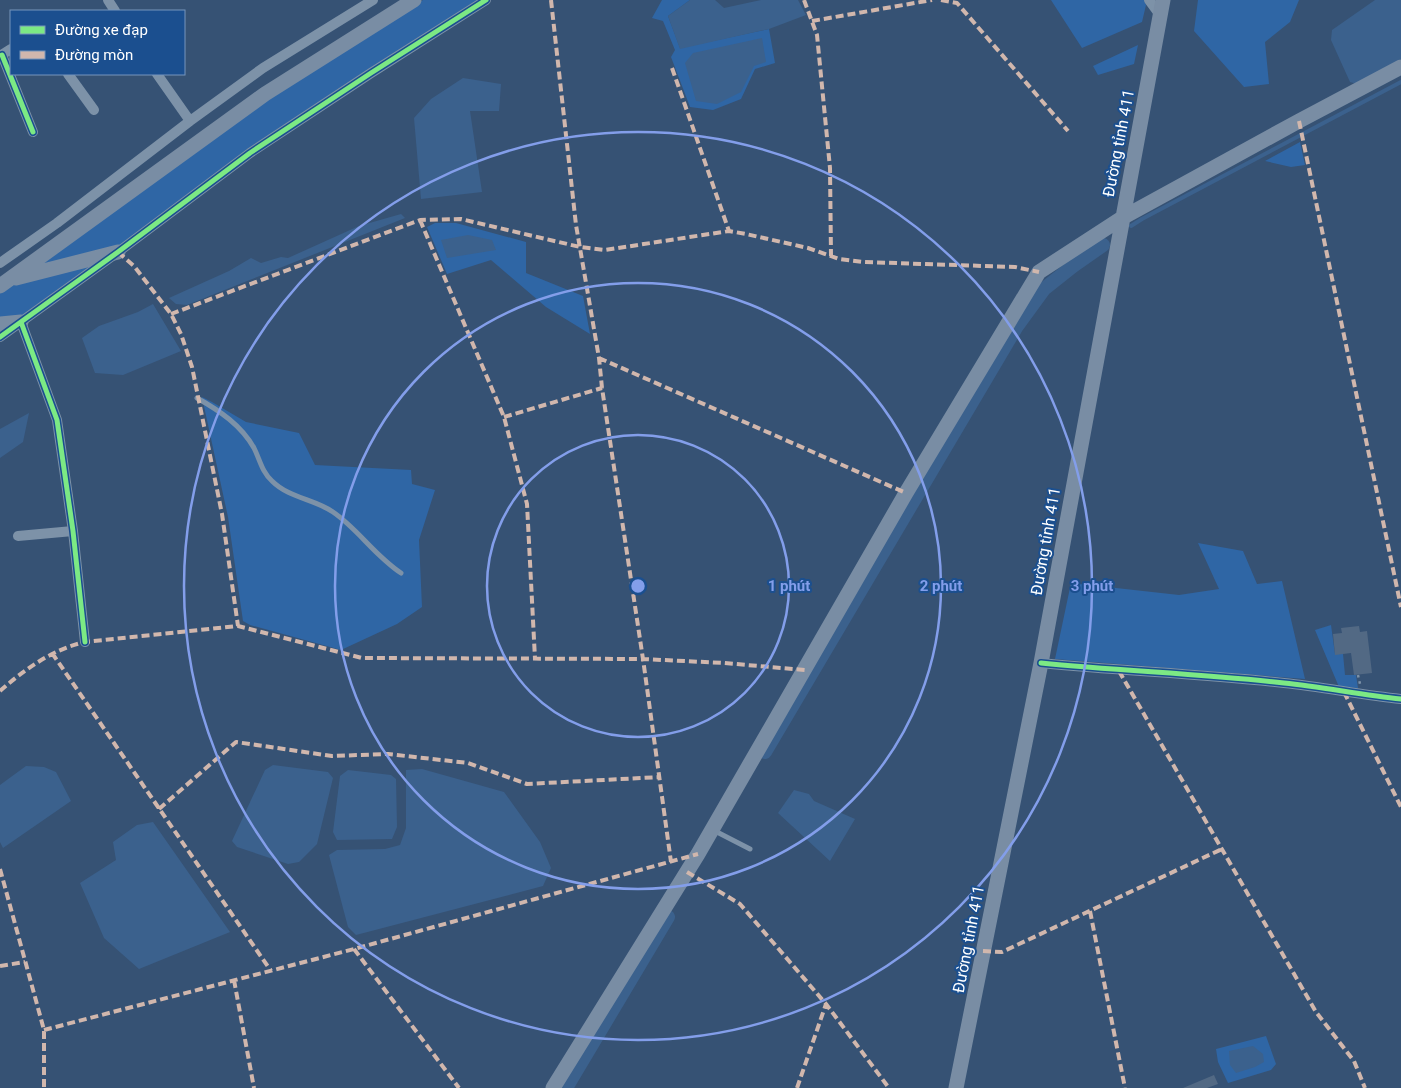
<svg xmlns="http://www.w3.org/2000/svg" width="1401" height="1088" viewBox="0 0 1401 1088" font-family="Roboto,sans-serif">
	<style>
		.green { fill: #2f66a5 }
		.water { fill: #3b618d }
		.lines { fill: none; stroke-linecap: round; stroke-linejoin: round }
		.stream { stroke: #3b618d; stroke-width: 4 }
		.canal { stroke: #3b618d; stroke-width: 14 }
		.building { fill: #526984 }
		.path { stroke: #7d92a8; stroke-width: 2.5; stroke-dasharray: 2.5 4; stroke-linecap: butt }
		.lane { stroke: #7d92a8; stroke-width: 5 }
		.street { stroke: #7d92a8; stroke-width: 10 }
		.secondary { stroke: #798da4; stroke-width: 15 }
		.quiet { stroke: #d1b7ad; stroke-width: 4; stroke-dasharray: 8 4; stroke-linecap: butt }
		.cycleway-casing { stroke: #1b4f8f; stroke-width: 8 }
		.cycleway { stroke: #7ce984; stroke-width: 5 }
		.ring { fill: none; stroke: #839eea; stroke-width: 2.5 }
		.labels { text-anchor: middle; stroke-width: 4; stroke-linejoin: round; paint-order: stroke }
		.street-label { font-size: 16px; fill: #fff; stroke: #1b4f8f }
		.centre { fill: #839eea; stroke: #1b4f8f; stroke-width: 2.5 }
		.ring-label { font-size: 15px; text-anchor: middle; font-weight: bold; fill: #839eea; stroke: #1b4f8f; stroke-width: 4; stroke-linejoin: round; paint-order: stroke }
	</style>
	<rect width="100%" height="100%" fill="#365274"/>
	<path class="green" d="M423 0H482L249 148 119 248 35 269 298 77Z
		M662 0H690L668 16 680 48 769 29 775 63 755 69 741 99 713 110 690 107 671 57 675 50 663 21 652 18Z
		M1051 0H1144L1146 5 1142 22 1082 48Z
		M1198 0H1299L1290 22 1265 42 1269 84 1244 87 1194 31Z
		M1138 45 1134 64 1098 75 1093 66Z
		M1300 142 1305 165 1291 167 1265 161Z
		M435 223H456L526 242V273L583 296 590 334 546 307 491 260 447 274 427 227Z
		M98 262 20 319 0 321V290L3 288Z
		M202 397 212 402 246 422 299 433 315 465 411 470 412 484 435 490 419 540 422 607 397 624 341 650 250 625 243 621 228 517Z
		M1198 543 1243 551 1257 584 1282 581 1305 679 1055 659 1071 583 1179 595 1219 589Z
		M1331 625 1335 654H1343L1345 675H1356L1358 688 1339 687 1315 630Z
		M1266 1036 1276 1064 1271 1070 1228 1083 1218 1062 1216 1049Z"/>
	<path class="water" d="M690 0H715L724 8 761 0H798L806 15 769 29 680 49 668 16Z
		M1375 0H1401V59L1357 84 1350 82 1331 40 1332 30Z
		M762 38 766 62 754 66 741 92 717 104 696 101 685 63 693 53Z
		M463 78 501 84 499 111H470L482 192 421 199 414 118 431 99Z
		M401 214 405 218 187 305 176 304 169 298 229 271 251 258 261 263 281 257 288 258 359 226Z
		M468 235 492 240 496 250 447 258 441 240Z
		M153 304 181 351 123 375 95 373 82 338 99 326 138 312Z
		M29 413 23 442 0 458V429Z
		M273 765 328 772 333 778 317 844 299 862 288 864 237 847 232 841 265 770Z
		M26 766 44 767 56 772 71 801 3 848 0 842V785Z
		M422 769 504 792 540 842 551 868 543 886 356 935 348 927 329 855 337 850 385 849 400 845 406 828V770Z
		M348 770 391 775 396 779 397 827 392 839 337 840 333 832 340 776Z
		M794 790 809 794 814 801 855 819 830 861 778 813Z
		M153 822 230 932 139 969 104 938 80 883 116 860 113 842 137 825Z
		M1253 1046 1263 1054 1264 1062 1255 1067 1236 1073 1230 1065 1229 1051Z"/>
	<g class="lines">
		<path class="stream" d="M1131 226 1142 219 1401 82"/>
		<path class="canal" d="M765 752 1017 326 1044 289 1073 266 1103 245
			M566 1088 668 917"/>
	</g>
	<path class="building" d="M1359 626 1360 632 1367 631 1372 673 1354 675 1351 653 1335 655 1333 634 1342 633 1341 628Z
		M1214 1075 1218 1084 1207 1088H1183Z"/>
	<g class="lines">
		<path class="path" d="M1358 675 1360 684"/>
		<path class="lane" d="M197 398C220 411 241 425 254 448 260 460 262 472 272 481 289 498 314 499 333 512 358 529 374 555 401 573
			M713 830 750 849"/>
		<path class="street" d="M108 0 115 11
			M1149 0 1160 15
			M2 55 33 132
			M0 56 11 49
			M68 74 94 110
			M157 74 190 121
			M0 263 57 223 190 121 263 68 373 0
			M21 322 57 420 73 531 85 642
			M0 337 118 252 250 153 371 73 486 0
			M18 536 73 531
			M1041 663C1122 671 1203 674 1284 683 1323 687 1362 695 1401 699"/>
		<path class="secondary" d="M16 278 118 252
			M0 286 265 94 414 0
			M0 324 21 322
			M553 1088 698 854 906 493 1039 272 1122 218 1299 121 1401 67
			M956 1088 1041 663 1163 0"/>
		<path class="quiet" d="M551 0 576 225 599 358 602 388 643 659 671 862
			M804 0 817 35 830 168 831 256
			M941 0 957 3 1068 131
			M812 21 932 0
			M672 68 729 231
			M1299 121 1401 607
			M420 220 504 417 527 504 535 659
			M118 252 134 266 171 314 181 334 192 367 222 514 238 626
			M171 314 420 220 461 219 580 247 605 250 729 231 746 234 808 248 839 259 863 262 1015 267 1039 272
			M599 358 906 493
			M504 417 602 388
			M52 653 271 971
			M1119 671 1316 1012 1354 1061 1365 1088
			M0 691C25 669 53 649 85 642L238 626 362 658 643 659 724 663 805 670
			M1344 692 1401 807
			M159 809 236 742 332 756 388 754 468 763 527 784 660 777
			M0 869 44 1030V1088
			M687 872 740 904 826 1004 889 1088
			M1090 911 1125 1088
			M354 949 459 1088
			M983 951 1002 952 1222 849
			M0 966 25 962
			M234 980 254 1088
			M44 1030 354 949 698 854
			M797 1088 826 1004"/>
		<g class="cycleway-casing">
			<path id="cycleway" d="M2 55 33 132
				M21 322 57 420 73 531 85 642
				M0 337 118 252 250 153 371 73 486 0
				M1041 663C1122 671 1203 674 1284 683 1323 687 1362 695 1401 699"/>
		</g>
		<use href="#cycleway" class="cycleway"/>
	</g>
	<g class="ring">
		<circle cx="638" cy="586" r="151"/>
		<circle cx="638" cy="586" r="303"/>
		<circle cx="638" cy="586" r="454"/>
	</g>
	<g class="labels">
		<g class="street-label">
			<text transform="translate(1118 143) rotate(-79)" y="6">Đường tỉnh 411</text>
			<text transform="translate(1045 541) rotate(-80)" y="6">Đường tỉnh 411</text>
			<text transform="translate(968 939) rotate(-79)" y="6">Đường tỉnh 411</text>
		</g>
	</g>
	<circle cx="638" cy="586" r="8" class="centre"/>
	<g class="ring-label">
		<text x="789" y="591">1 phút</text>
		<text x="941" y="591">2 phút</text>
		<text x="1092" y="591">3 phút</text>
	</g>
	<rect x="10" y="10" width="175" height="65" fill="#1b4f8f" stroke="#7695bc"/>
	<rect x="20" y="26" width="25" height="8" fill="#7ce984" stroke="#7695bc"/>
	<text x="55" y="35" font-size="15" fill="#ffffff">Đường xe đạp</text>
	<rect x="20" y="51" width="25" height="8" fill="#d1b7ad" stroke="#7695bc"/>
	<text x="55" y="60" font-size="15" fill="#ffffff">Đường mòn</text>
</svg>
